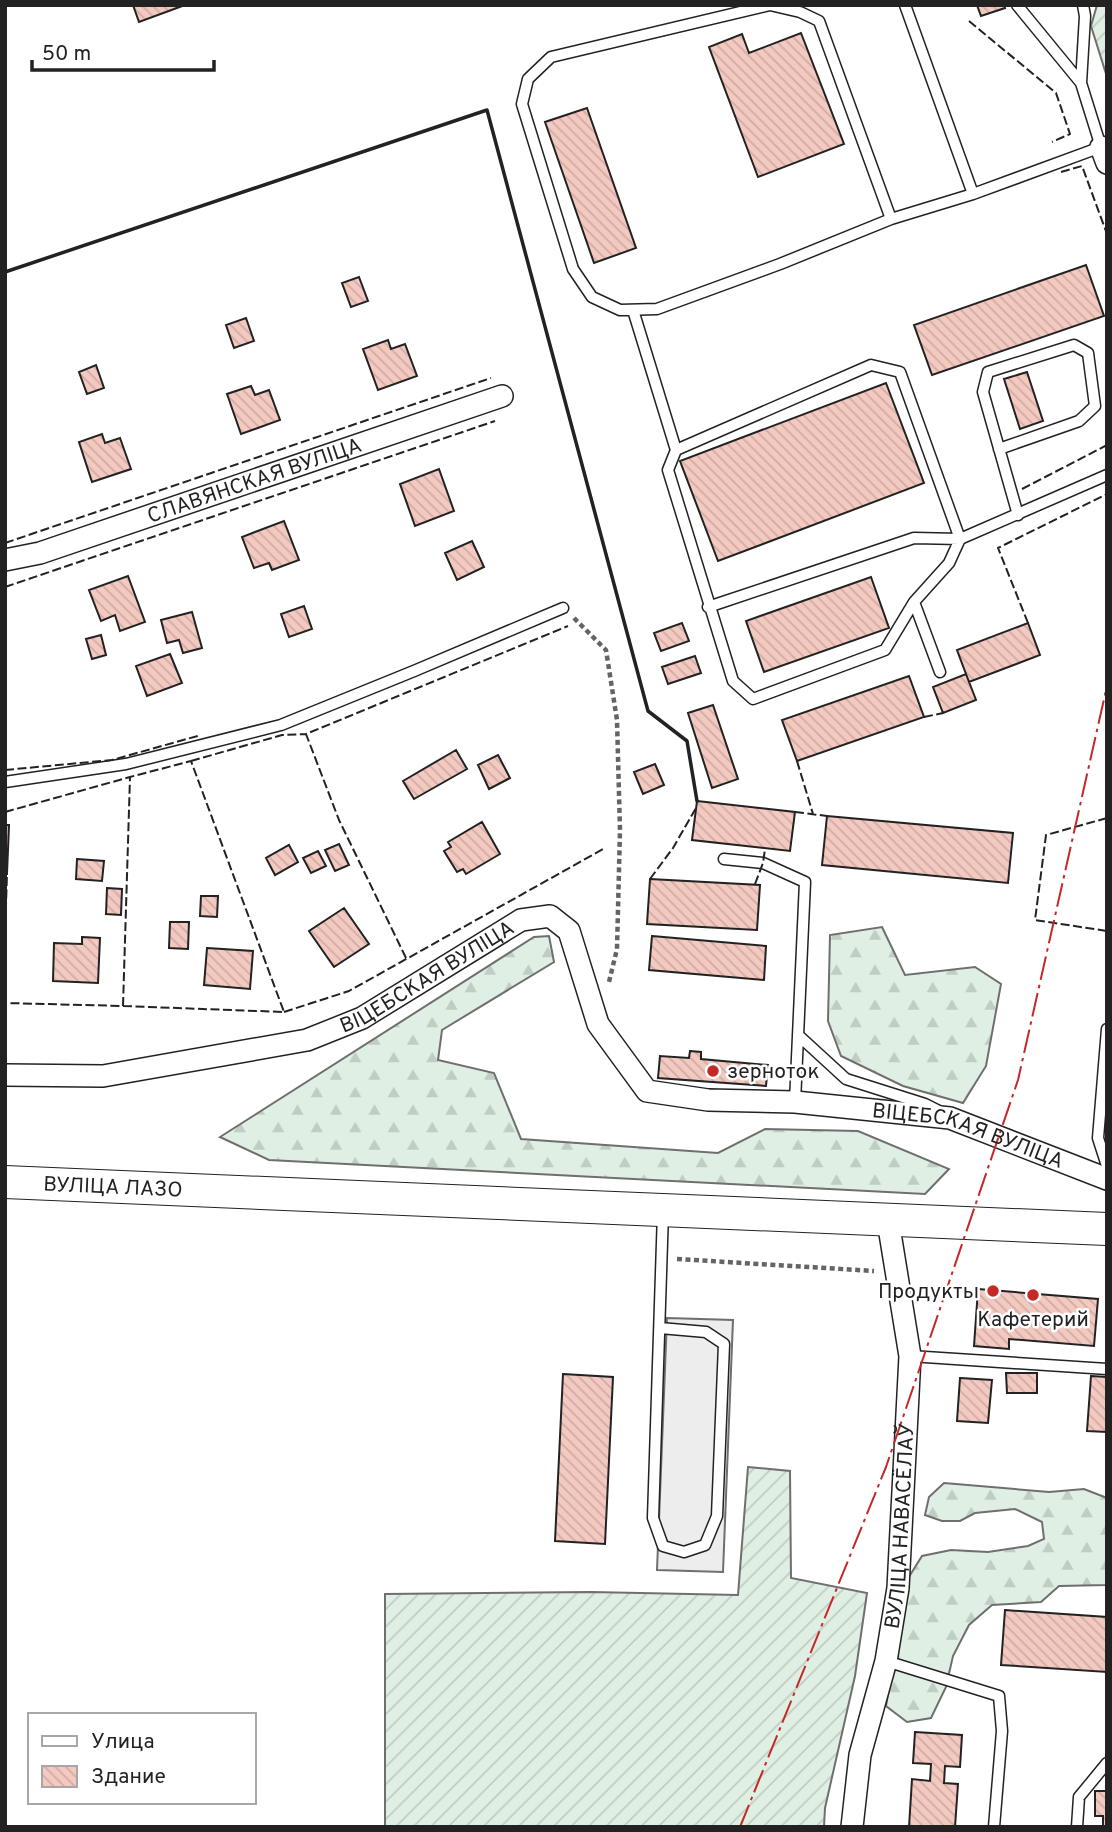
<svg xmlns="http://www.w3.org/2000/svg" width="1112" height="1832" viewBox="0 0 1112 1832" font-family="Overpass,sans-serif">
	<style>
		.forest { fill: url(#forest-firs); stroke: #6f6f6f; stroke-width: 2 }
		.garden { fill: url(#garden-furrows); stroke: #6f6f6f; stroke-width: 2 }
		.parking { fill: #ededed; stroke: #6f6f6f; stroke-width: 2 }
		.building { fill: url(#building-back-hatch); stroke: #222; stroke-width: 2 }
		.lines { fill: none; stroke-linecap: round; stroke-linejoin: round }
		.lane-casing { stroke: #222; stroke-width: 13 }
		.street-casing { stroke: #222; stroke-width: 24 }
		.secondary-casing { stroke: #222; stroke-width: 34 }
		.path { stroke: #646464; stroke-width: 4.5; stroke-dasharray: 5 3.5; stroke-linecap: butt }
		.lane { stroke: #fff; stroke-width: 10 }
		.street { stroke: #fff; stroke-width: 21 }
		.secondary { stroke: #fff; stroke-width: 32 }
		.fence { stroke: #222; stroke-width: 2; stroke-dasharray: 9 3.5; stroke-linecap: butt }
		.wall { stroke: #222; stroke-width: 3.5 }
		.power { stroke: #c62828; stroke-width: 2; stroke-dasharray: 24 5 3.5 5; stroke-linecap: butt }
		.poi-dot { fill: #c62828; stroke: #fff; stroke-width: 2.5 }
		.labels { text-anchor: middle; stroke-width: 5; stroke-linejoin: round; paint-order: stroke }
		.street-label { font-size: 21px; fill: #222; stroke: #fff }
		.poi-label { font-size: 21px; fill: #222; stroke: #fff; text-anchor: start }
	</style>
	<defs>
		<pattern id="forest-firs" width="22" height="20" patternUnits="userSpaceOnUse" patternTransform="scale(1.75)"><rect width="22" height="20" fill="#e0efe3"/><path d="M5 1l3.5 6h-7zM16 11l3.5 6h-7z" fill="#c0cdc2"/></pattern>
		<pattern id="garden-furrows" width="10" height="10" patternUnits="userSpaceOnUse" patternTransform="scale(1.75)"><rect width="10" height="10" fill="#e0efe3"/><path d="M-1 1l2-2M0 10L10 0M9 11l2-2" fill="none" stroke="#c0cdc2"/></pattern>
		<pattern id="building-back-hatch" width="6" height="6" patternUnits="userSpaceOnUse" patternTransform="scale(1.75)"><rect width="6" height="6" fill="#f3c9c0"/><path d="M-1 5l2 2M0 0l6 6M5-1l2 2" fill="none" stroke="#d0aca5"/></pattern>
	</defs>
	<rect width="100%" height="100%" fill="#fff"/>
	<path class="forest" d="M882 927 905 975 975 967 1001 984 986 1066 963 1103 903 1086 841 1056 828 1021 830 935Z
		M549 936 554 962 442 1030 438 1060 494 1073 521 1139 718 1153 765 1129 858 1131 949 1169 925 1194 269 1160 220 1137 534 937Z
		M944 1483 1049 1492 1084 1489 1107 1498V1585L1059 1586 1041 1602 992 1605 969 1625 953 1656 946 1687 931 1718 907 1722 886 1706 907 1580 922 1556 951 1550 988 1552 1028 1546 1044 1539 1042 1522 1015 1509 975 1513 960 1521H942L925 1515 929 1497Z"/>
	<path class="garden" d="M1097 5H1107V77L1091 26Z
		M748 1467 790 1471 791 1578 867 1593 855 1676 825 1808 824 1827H385V1594L591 1592 738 1595Z"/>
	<path class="parking" d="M667 1318 733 1320 723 1572 657 1570Z"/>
	<path class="building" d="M133 5H185L139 22Z
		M977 5H1004L1005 8 981 16Z
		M801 33 844 144 758 177 709 47 742 34 749 53Z
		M587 108 636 248 594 263 545 122Z
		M1086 265 1104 316 932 375 914 325Z
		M359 277 368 301 351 307 342 283Z
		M246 318 254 341 234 348 226 325Z
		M388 340 391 349 405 344 417 376 378 390 363 349Z
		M96 365 104 388 87 394 79 372Z
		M1027 372 1043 421 1020 429 1004 379Z
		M886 383 924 483 718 561 680 461Z
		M251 386 255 395 269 390 280 420 241 434 227 394Z
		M102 434 105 443 120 438 131 469 92 482 79 442Z
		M439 469 454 511 415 526 400 484Z
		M284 521 299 560 272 570 269 563 254 568 242 537Z
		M472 541 484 567 457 580 445 553Z
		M128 576 145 622 120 631 115 615 101 621 89 590Z
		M871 577 889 628 764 672 746 621Z
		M304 606 312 629 289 637 281 614Z
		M192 612 202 648 183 653 179 640 167 643 161 620Z
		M682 623 689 641 661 651 654 633Z
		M1028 623 1040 655 969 682 957 650Z
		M101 635 106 655 92 659 86 639Z
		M170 654 182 683 147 696 136 666Z
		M695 656 701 673 668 684 662 667Z
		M966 674 976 700 943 713 933 687Z
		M909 676 924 717 797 761 782 720Z
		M713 705 738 779 712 788 688 713Z
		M456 750 467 769 414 799 403 781Z
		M498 755 510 778 489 789 478 765Z
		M655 764 664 785 643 794 634 772Z
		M697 801 795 812 790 851 692 840Z
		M827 816 1013 833 1008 883 822 865Z
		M482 822 500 854 466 874 463 869 457 872 444 851 451 847 448 842Z
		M5 825H9L7 874H5Z
		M339 844 349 865 335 871 325 850Z
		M289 845 298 862 275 875 266 858Z
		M318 851 326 866 311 873 303 858Z
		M77 859 104 861 102 881 76 879Z
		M650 879 760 885 757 930 647 924Z
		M107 888 122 889 121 915 106 914Z
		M201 896H218L217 917 200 916Z
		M344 908 369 944 334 967 309 931Z
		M170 922H189L188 949 169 948Z
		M652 936 766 946 764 980 649 970Z
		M82 937 100 938 98 983 53 981 54 943 82 944Z
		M207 948 253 951 250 989 204 985Z
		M690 1051 701 1052V1059L768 1065 766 1086 658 1078 660 1056 689 1058Z
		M978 1289 1098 1299 1094 1346 1009 1339V1349L974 1346Z
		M1006 1373H1037V1393H1007Z
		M563 1374 613 1377 605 1544 555 1541Z
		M1091 1376 1107 1377V1432L1087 1431Z
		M960 1378 992 1380 988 1423 957 1421Z
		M1005 1610 1107 1617V1672L1001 1665Z
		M915 1732 962 1735 960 1767 945 1766 944 1783 958 1784 955 1827H909L912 1779 930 1781 931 1764 913 1763Z
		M1095 1791H1107V1827H1103V1816H1095Z"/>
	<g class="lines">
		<g class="lane-casing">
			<path id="lane" d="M770 5 551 57 528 79 522 104 573 269 592 297 620 310 657 309 780 264 891 219 973 194 1101 147 1081 83 1017 5
				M770 5 800 12 819 21 891 219
				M905 5 973 194
				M1081 83 1085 16 1083 5
				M633 310 676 450
				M871 365 900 372 960 539 949 563 914 602 885 650 753 699 733 681 668 470 676 450Z
				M999 449 1079 421 1095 406 1088 353 1074 345 988 372 983 392 1018 515
				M914 602 940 672
				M708 607 914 538 960 539 1107 475
				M5 782 126 764 281 725 414 671 563 608
				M724 859 763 863 805 882 795 1102
				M1107 1029 1098 1138 1107 1166
				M798 1035 846 1079 925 1104 939 1111
				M660 1328 706 1332 724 1344 717 1516 705 1545 684 1552 663 1546 653 1518 663 1212
				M910 1356 1107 1369
				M886 1661 999 1696 1002 1731 994 1827
				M1077 1827 1079 1797 1107 1763"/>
		</g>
		<g class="street-casing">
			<g id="street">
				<path d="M1101 147 1107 163"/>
				<path id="s1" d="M5 560 40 553 502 396"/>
				<path id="s2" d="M5 1075 103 1076 307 1040 362 1018 521 920 550 916 569 931 598 1024 647 1091 708 1100 795 1102 950 1118 1107 1179"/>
				<path id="s3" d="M852 1827 860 1755 886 1661 898 1588 910 1356 888 1221"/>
			</g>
		</g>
		<g class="secondary-casing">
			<g id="secondary">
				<path id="s4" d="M5 1182 1107 1229"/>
			</g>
		</g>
		<path class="path" d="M574 618 606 650 617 720 620 830 617 949 609 982
			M677 1259 874 1271"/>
		<use href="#lane" class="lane"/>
		<use href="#street" class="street"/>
		<use href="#secondary" class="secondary"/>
		<path class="fence" d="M969 21 1056 93 1070 134 1052 142
			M1061 172 1082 166 1107 234
			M1022 489 1107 445
			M5 543 491 378
			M5 587 495 421
			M1028 623 998 548 1107 494
			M924 717 943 713
			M191 761 282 735 306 734
			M797 761 813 814
			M5 770 112 760 201 735
			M5 812 130 777 123 1006 5 1003
			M795 812 827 816
			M1107 818 1046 835 1035 920 1107 931
			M650 879 673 848 696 808
			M755 884 763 863 765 849
			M5 936 7 874
			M406 958 339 820 306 734 568 626
			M123 1006 284 1012 191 761 130 777
			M284 1012 349 991 605 848"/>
		<path class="wall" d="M5 272 487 110 648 711 687 741 697 801"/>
		<path class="power" d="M740 1827 886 1467 1018 1080 1107 686"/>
	</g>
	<g class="poi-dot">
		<circle cx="713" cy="1071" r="7"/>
		<circle cx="993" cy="1291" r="7"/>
		<circle cx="1033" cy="1295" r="7"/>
	</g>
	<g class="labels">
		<g class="street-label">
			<text dy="7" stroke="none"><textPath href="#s1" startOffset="262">СЛАВЯНСКАЯ ВУЛІЦА</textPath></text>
			<text dy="7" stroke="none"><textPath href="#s2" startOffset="441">ВІЦЕБСКАЯ ВУЛІЦА</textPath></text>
			<text dy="7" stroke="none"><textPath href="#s2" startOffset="1111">ВІЦЕБСКАЯ ВУЛІЦА</textPath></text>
			<text dy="7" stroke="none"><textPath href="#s4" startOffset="108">ВУЛІЦА ЛАЗО</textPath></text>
			<text dy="7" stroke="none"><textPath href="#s3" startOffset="306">ВУЛІЦА НАВАСЁЛАЎ</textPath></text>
		</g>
		<g class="poi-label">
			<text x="727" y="1078">зерноток</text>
			<text x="979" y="1298" text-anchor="end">Продукты</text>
			<text x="1033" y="1326" text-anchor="middle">Кафетерий</text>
		</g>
	</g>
	<rect width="1112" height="1832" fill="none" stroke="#222222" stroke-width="14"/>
	<rect x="28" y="1713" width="228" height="91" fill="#ffffff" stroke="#a7a7a7" stroke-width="2"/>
	<rect x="42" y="1736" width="35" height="10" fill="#ffffff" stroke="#a7a7a7" stroke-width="2"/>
	<text x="91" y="1748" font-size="21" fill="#222222">Улица</text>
	<rect x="42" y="1766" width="35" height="21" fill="url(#building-back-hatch)" stroke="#a7a7a7" stroke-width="2"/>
	<text x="91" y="1783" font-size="21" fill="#222222">Здание</text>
	<path d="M32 60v10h182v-10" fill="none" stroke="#222222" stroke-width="3.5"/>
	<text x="42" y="60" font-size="21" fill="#222222" stroke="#ffffff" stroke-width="5" paint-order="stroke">50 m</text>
</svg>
